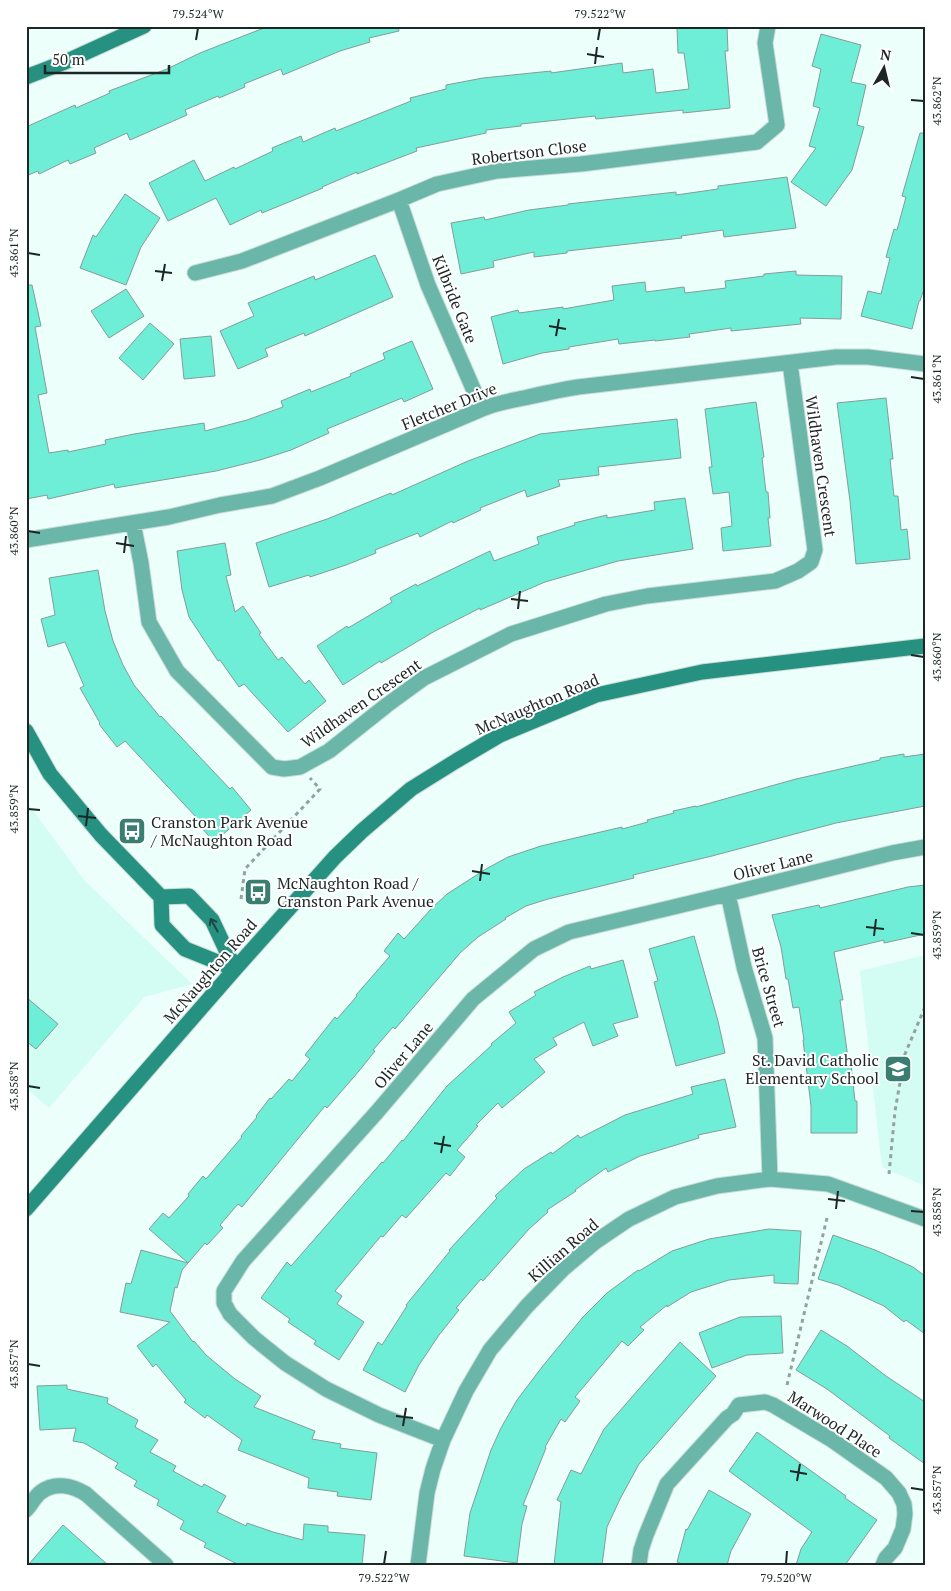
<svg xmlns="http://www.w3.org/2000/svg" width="951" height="1591" viewBox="0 0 951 1591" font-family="'PT Serif',serif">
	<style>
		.built { fill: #d3fcf3 }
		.building { fill: #6feed7; stroke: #819e98 }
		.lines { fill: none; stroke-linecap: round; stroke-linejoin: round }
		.street-casing { stroke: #cbdcd8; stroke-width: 17 }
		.secondary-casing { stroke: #cbdcd8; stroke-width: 17 }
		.path { stroke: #93a29f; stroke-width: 3; stroke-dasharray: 4 4; stroke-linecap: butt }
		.street { stroke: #6ab7a9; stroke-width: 15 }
		.secondary { stroke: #279181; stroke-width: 15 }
		.oneway { stroke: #1f4741 }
		.ticks { fill: none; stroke: #1c2725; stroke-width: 2 }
		.labels { text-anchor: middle; stroke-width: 4; stroke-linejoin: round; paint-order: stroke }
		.street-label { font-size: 16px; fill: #1c2725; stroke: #fff }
		.poi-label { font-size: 16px; fill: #1c2725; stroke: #fff; text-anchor: start }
		.neatline { fill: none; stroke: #1c2725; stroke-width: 2 }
		.ticks-label { font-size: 12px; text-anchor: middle; fill: #1c2725 }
	</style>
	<rect width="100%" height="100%" fill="#ecfffa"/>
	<path class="built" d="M26 801 85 881 192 984 144 997 49 1108 26 1088Z
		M925 955V1186L882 1167 860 971Z"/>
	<path class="building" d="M269 26H398L399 31 369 38 370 42 340 51 283 75 281 69 244 84 245 87 219 98 218 96 185 110 187 115 130 140 127 133 94 148 96 153 70 164 68 160 39 174 38 171 26 176V127L75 105 76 108 110 93 109 91 167 69 200 53Z
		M727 26 728 51H725L730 108 683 113V110L596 119 595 116 521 124V126L486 130V133L416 148 417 151 357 174V172L322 187 323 188 262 213 261 210 230 225 216 198 168 221 149 183 194 160 205 181 234 167 235 169 273 151 272 148 301 136 303 142 335 128 336 131 411 101 410 98 446 89V85L483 78 551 71V73L622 63 623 73 653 69 656 93 689 89 684 53H678L677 27Z
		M821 34 861 45 851 82 866 85 857 125 864 127 852 170 826 206 791 182 816 148 809 146 820 108 813 106 821 69 812 66Z
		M920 133H925V286L920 301H919L912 329 861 316 868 291 881 294 890 258 886 257 894 229 897 230 906 197 902 196Z
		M787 177 796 228 724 237 723 230 681 236 682 238 567 251V253L534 257V252L493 261 494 267 461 274 451 223 484 217 485 220 529 210 568 205V204L676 192V195L718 189V186Z
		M125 194 160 218 141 247 126 285 80 268 93 235 96 237Z
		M375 255 393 297 305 336 304 333 265 349 268 356 238 369 220 331 254 316 248 303 314 276 315 280Z
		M796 271V275L842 276 841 319 800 318 801 324 731 331V328L689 334 690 337 655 341V340L619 344 618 339 569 347V349L542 353 503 364 491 317 518 310 519 313 563 307V309L614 300 612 286 645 282 646 292 684 287 685 293 726 288 725 281 764 276V274Z
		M26 285H32L41 326 35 327 47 393 38 395 49 453 68 450V452L106 444 105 440 134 434 204 423 205 431 247 420 283 407 281 401 310 389 311 392 351 376 350 374 385 359 383 353 412 341 433 389 404 402 402 398 327 429 329 433 291 450 260 460 216 471 115 488 114 484 48 499 47 495 26 499Z
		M126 289 144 316 109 338 91 311Z
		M150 323 174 344 143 380 119 358Z
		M211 336 215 376 184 379 180 339Z
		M886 398 893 459H890L894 496H898L901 530 907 529 910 559 856 564 850 501 837 403Z
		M756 402 764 457 762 458 766 492H768L770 518H768L771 546 723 551 721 528 732 526 729 492 713 494 709 467H712L705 409Z
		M677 419 681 458 598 467 599 475 558 480 560 486 527 497 525 490 480 508 481 510 453 523 452 521 420 537 418 533 375 550 376 553 346 565 310 577 309 575 269 587 256 543 327 519 391 493 392 495 468 461 540 434Z
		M685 498 693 549 618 561 545 582 480 610V608L435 631 381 663 380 661 343 685 317 646 347 626 348 628 392 602 390 598 416 584 417 586 490 551 494 561 539 544 537 537 575 525 574 523 607 515V518L655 510 654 502Z
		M225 543 231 575 226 576 235 612 243 606 261 633 259 634 278 660 282 657 305 684 309 680 326 701 288 732 244 684 239 687 220 660 218 661 189 617 182 590 177 551Z
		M98 570 105 611 113 641 123 665 134 685 160 717 161 716 230 789 232 787 251 810 214 842 195 820 197 818 125 741 117 747 99 724 100 723 80 688 84 686 65 642 48 647 41 619 55 615 49 578Z
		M904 754V757L925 754V806L836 823 712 856 633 875 634 878 548 899 526 906 505 918 506 919 478 937 461 952 395 1029 393 1027 373 1050 375 1051 359 1071 327 1108 325 1106 242 1207 238 1204 220 1225 223 1228 207 1245 205 1243 188 1263 149 1229 163 1213 169 1218 189 1196 188 1194 203 1176 206 1179 242 1137 241 1136 257 1117 256 1116 270 1098 271 1099 289 1079 292 1081 310 1059 305 1055 335 1017 337 1019 357 996 356 995 390 956 384 951 398 933 404 939 432 908 447 894 486 869 508 857 541 846 622 827V829L648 822 647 820 674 813 673 811 696 806V807L796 779 880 760V758Z
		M925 885V934L884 943V940L834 952 843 1000H840L849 1065H851L855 1101H857V1133H811V1106L803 1040H804L799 1007 793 1008 788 979H786L781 947 772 915 819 905 820 908 908 887Z
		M694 936 718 1021 725 1053 676 1066 654 982 658 981 649 949Z
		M623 960 638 1017 613 1024 618 1036 593 1046 584 1022 553 1038 557 1045 534 1059 545 1072 502 1108 498 1103 476 1125 478 1126 457 1150 465 1157 450 1176 446 1173 406 1218 402 1215 383 1237 381 1236 335 1291 342 1296 337 1304 364 1322 339 1360 314 1344 316 1341 288 1322 290 1319 261 1298 287 1262 291 1266 382 1162 383 1163 402 1140 403 1141 447 1086 492 1045 491 1044 516 1023 509 1012 536 995 534 992 563 977 590 966 591 969Z
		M26 997 58 1024 36 1049 26 1041Z
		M725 1079 736 1127 698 1135 699 1138 640 1156 608 1172 606 1168 575 1190 576 1191 547 1210 548 1212 529 1229 483 1281 481 1279 456 1308 459 1310 439 1335 419 1365 405 1392 363 1370 378 1342 382 1345 407 1306 406 1305 450 1251 449 1250 497 1198 495 1196 524 1169 551 1152 552 1154 578 1135 580 1138 625 1115 693 1094 691 1087Z
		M769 1229 801 1231 798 1284 774 1283V1275L729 1280 691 1292 667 1307V1305L640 1327 644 1330 628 1346 622 1341 575 1397 580 1401 565 1422 561 1419 545 1447 546 1448 523 1505 527 1506 522 1524 517 1563 464 1556 470 1513 491 1450 501 1428 517 1400 542 1367 583 1317 607 1293 638 1270 639 1271 672 1251 709 1239Z
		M833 1235 875 1250 913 1267 925 1276V1334L906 1320 904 1322 884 1306 838 1285 818 1279Z
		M141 1250 188 1263 182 1270 177 1288 175 1287 170 1311 193 1342 194 1341 206 1355 235 1379 261 1396 254 1407 315 1431 312 1439 341 1444 340 1448 377 1453 371 1500 337 1496 338 1492 308 1488 309 1478 238 1450 242 1440 207 1415 205 1418 184 1402 186 1400 156 1364 153 1367 137 1346 170 1322 120 1312 126 1283 131 1284Z
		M781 1316 783 1353 747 1355 712 1368 699 1333 740 1317Z
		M821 1330 847 1346 886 1376 925 1402V1464L889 1438 890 1436 827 1389 796 1370Z
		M680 1342 716 1376 639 1464 620 1499 607 1527 602 1565H554L561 1502 557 1500 571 1470 581 1474 604 1429Z
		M67 1385V1389L108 1398 107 1403 138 1420 135 1427 158 1440 150 1452 176 1466 173 1471 202 1487 204 1484 226 1496 217 1512 246 1526 247 1523 273 1532 303 1540 304 1524 328 1526V1532L365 1535 362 1565H239L204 1547 206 1543 180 1529 184 1521 157 1505 159 1500 134 1486 137 1481 115 1468 118 1463 84 1443 73 1441 76 1428 40 1430 37 1386Z
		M757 1432 846 1496 845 1498 877 1520 845 1565H796L801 1549 812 1532 729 1471Z
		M709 1490 751 1514 731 1551 727 1565H685L677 1562 686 1529 687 1530Z
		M63 1525 108 1565H28Z"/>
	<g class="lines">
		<g class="street-casing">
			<path id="street" d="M399 200 428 285 482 409
				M195 273 242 261 399 200 437 184 497 171 581 164 757 142 777 125 765 43 768 26
				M133 523 141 563 149 622 177 671 272 767 284 769 300 767 329 751 387 705 424 678 511 634 606 604 647 596 775 581 798 571 811 562 815 550 790 363
				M26 540 169 517 220 505 272 496 320 478 482 409C497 403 508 401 524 398 542 394 559 390 578 387L836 357H868L925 364
				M728 894 744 967 765 1038 770 1179
				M443 1440 379 1415 326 1389 285 1363 254 1338 230 1314 224 1303V1291L243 1261 377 1112 473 999 534 949 569 932 728 894 892 853 925 847
				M26 1510C31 1505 35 1496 41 1492 55 1481 73 1486 86 1494L166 1565
				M418 1565 427 1493 433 1469 443 1440 466 1391 490 1350 527 1306 563 1269 595 1242 629 1219 675 1197 717 1186 770 1179 828 1184 925 1219
				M639 1565 641 1550 646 1535 667 1484 727 1418 733 1414 739 1405 765 1402 773 1405 832 1440 886 1478 899 1493 904 1504 905 1514 903 1529 895 1548 886 1558 883 1565"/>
		</g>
		<g class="secondary-casing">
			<path id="secondary" d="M26 77 65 62 144 26
				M26 731 50 774 101 835 161 897 162 925 185 949 235 969
				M161 897 189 896 212 920 235 969
				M26 1209 235 969 335 857 362 831 411 789 456 761 500 735 596 695 702 672 925 646"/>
		</g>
		<path class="path" d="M241 899 245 869 320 789 310 778
			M889 1174 895 1111 905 1054 925 1007
			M787 1385 827 1218"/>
		<use href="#street" class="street"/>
		<use href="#secondary" class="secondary"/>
	</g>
	<defs><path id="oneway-shaft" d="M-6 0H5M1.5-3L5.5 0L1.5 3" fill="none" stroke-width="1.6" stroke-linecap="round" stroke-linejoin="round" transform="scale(1.25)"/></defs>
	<use class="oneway" href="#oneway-shaft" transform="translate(214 925) rotate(-119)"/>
	<path class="ticks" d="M196 40 198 28M598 40 600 28M587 54 604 57M595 64 597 47M911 100 924 101M28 253 40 255M155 271 172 273M162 281 165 264M549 326 566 329M556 336 559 319M911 377 924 379M28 531 40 533M116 543 134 546M124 553 126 536M511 599 528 601M518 609 520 591M911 655 924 657M28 809 40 810M78 816 96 818M86 826 88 808M472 871 490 874M480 881 482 864M866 927 884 929M911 933 924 935M874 936 876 919M28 1086 40 1088M434 1143 451 1146M441 1153 444 1136M828 1199 845 1201M836 1209 838 1191M911 1211 924 1212M28 1364 40 1366M396 1416 413 1418M403 1426 406 1408M790 1471 807 1474M797 1481 800 1464M911 1488 924 1490M384 1564 386 1551M786 1564 787 1551"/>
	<defs>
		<g id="bus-square" transform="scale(1.4375)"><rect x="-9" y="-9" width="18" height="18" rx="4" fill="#3a7e71" stroke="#fff"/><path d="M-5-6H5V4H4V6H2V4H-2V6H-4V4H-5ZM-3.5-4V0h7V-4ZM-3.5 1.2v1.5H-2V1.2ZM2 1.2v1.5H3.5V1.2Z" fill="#fff"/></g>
		<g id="school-square" transform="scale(1.4375)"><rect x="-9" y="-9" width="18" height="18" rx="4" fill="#3a7e71" stroke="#fff"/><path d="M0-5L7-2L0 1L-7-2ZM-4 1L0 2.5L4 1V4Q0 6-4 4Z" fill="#fff"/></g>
	</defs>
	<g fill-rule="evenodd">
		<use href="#bus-square" x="132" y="831"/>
		<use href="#bus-square" x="258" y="892"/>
		<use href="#school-square" x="898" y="1069"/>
	</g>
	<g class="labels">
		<g class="street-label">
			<text transform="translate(529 152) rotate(-7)" y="6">Robertson Close</text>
			<text transform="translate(455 299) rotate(68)" y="6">Kilbride Gate</text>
			<text transform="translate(449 406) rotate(-22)" y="6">Fletcher Drive</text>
			<text transform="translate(821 466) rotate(82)" y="6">Wildhaven Crescent</text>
			<text transform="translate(361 703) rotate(-35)" y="6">Wildhaven Crescent</text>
			<text transform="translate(537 704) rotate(-23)" y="6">McNaughton Road</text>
			<text transform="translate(773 865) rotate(-14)" y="6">Oliver Lane</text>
			<text transform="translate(210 971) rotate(-49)" y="6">McNaughton Road</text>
			<text transform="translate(769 987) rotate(74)" y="6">Brice Street</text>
			<text transform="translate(403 1055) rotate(-50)" y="6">Oliver Lane</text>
			<text transform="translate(563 1250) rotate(-41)" y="6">Killian Road</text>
			<text transform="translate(835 1424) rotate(33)" y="6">Marwood Place</text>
		</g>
		<g class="poi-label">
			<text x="151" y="828">Cranston Park Avenue<tspan x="151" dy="18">/ McNaughton Road</tspan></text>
			<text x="277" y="889">McNaughton Road /<tspan x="277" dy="18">Cranston Park Avenue</tspan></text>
			<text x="879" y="1066" text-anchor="end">St. David Catholic<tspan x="879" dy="18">Elementary School</tspan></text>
		</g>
	</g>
	<rect width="951" height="1591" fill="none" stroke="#ffffff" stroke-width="55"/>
	<g transform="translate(884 68) rotate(8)" stroke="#ffffff" stroke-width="4" paint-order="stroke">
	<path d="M0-4L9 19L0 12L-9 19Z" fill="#1c2725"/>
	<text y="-8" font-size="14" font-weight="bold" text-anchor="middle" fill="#1c2725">N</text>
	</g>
	<path d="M45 65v8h124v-8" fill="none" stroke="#1c2725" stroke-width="2.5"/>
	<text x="52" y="65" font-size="15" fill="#1c2725" stroke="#ffffff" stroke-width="4" paint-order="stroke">50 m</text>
	<rect x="28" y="28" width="896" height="1536" class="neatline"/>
	<g class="ticks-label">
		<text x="198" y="18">79.524°W</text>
		<text x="600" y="18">79.522°W</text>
		<text transform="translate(937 101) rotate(-90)" y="4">43.862°N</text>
		<text transform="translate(14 253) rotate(-90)" y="4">43.861°N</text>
		<text transform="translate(937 379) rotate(-90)" y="4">43.861°N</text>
		<text transform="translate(14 531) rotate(-90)" y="4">43.860°N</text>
		<text transform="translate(937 657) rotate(-90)" y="4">43.860°N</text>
		<text transform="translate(14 809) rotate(-90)" y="4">43.859°N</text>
		<text transform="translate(937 935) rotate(-90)" y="4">43.859°N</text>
		<text transform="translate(14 1086) rotate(-90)" y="4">43.858°N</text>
		<text transform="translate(937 1212) rotate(-90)" y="4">43.858°N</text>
		<text transform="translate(14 1364) rotate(-90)" y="4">43.857°N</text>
		<text transform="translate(937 1490) rotate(-90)" y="4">43.857°N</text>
		<text x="384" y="1582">79.522°W</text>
		<text x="786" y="1582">79.520°W</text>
	</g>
</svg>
